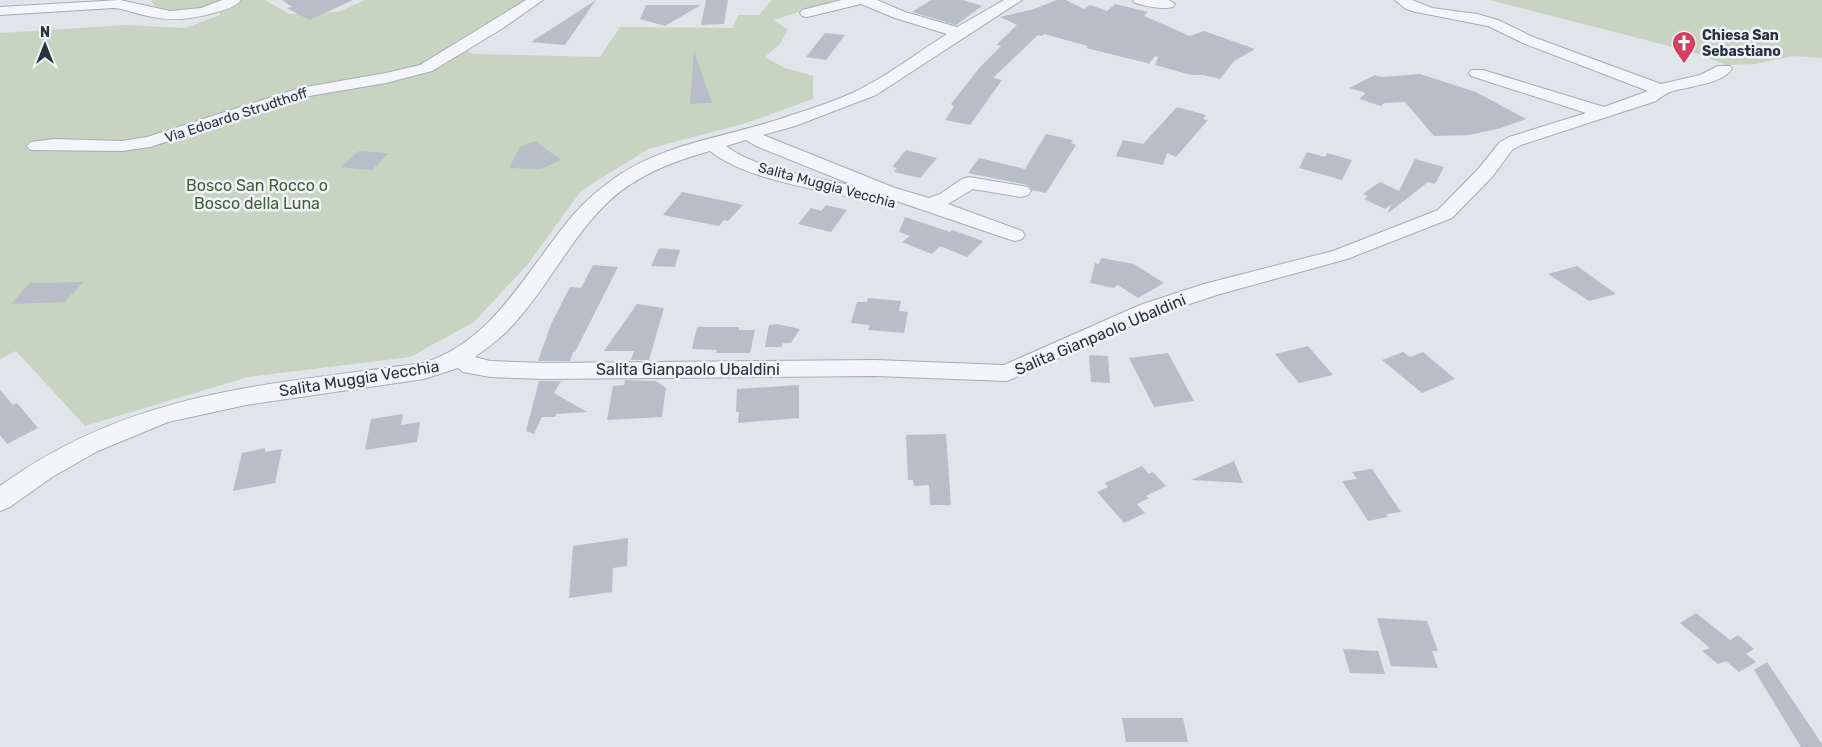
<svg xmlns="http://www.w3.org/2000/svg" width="1822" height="747" viewBox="0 0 1822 747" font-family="Rubik,sans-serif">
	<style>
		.green { fill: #c7d4c1 }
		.building { fill: #b7bec7 }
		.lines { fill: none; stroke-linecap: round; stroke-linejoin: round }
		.minor-casing { stroke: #a5acb4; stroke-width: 2 }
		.minor { fill: #f3f5f8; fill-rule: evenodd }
		.labels { text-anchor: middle; stroke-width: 5; stroke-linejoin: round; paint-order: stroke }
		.far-poi-label { font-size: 14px; font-weight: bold; fill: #283342; stroke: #f0f3f7; text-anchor: start }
		.far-street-label { font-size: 14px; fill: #283342; stroke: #f0f3f7 }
		.park-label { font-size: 16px; fill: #3f5f34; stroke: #f0f3f7 }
		.street-label { font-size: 16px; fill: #283342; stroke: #f0f3f7 }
	</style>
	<rect width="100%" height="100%" fill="#e0e5ea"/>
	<path class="green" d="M151 0H265L289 14 338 12 365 0H526L458 44 473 54 600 57 620 27 733 28 738 15H759L772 0H836L774 20 788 30 780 44 765 57 785 68 813 76V99L746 123 648 149 581 191 528 264 474 322 410 357 248 377 85 426 16 351 0 359V33L127 25 185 28 220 15V12C217 10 212 8 209 8 193 6 158 19 151 0Z
		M1490 0H1822V58L1792 56 1756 64 1727 65 1692 52Z"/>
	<path class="building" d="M282 0H353L309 20 287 8 292 7Z
		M596 0 565 45 531 42Z
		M706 0H728L724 24 701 25Z
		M931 0H963L982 6 956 25 912 12Z
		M1057 0H1066L1084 9 1090 5 1107 11 1115 4 1148 12 1144 16 1190 36 1204 31 1255 49 1234 61 1220 79 1203 75H1191L1155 65 1158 57 1155 56 1149 64 1147 63 1086 48 1088 46 1044 34 1042 36 1038 35 993 78 1002 80 970 125 945 120 954 107 951 104 980 67 1001 46 996 45 1017 25 1000 17 1034 9Z
		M646 5H701L665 26 640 19Z
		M825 33 845 35 826 60 806 57Z
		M694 51 712 103 690 104Z
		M1420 74 1476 92 1526 119 1501 128 1469 135 1434 136 1405 102 1384 103 1381 106 1359 99 1366 93 1349 88 1375 75 1382 77Z
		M1177 107 1206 115 1203 119 1208 120 1176 157 1167 153 1163 165 1116 156 1123 140 1143 144Z
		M1046 134 1073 140 1071 143 1076 145 1046 193 1032 190 1028 185 968 173 979 158 1025 169Z
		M535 141 561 160 541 169 509 168 520 147Z
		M906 150 937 158 920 178 894 172 897 168 892 167Z
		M359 151 389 153 372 170 341 167Z
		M1307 152 1325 157 1327 153 1352 160 1342 180 1299 168Z
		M1415 159 1444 167 1435 184 1428 182 1387 214 1392 204 1385 209 1364 199 1368 196 1363 194 1380 182 1399 191Z
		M682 192 725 201 743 205 728 221 724 220 719 226 663 215Z
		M826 205 847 210 831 232 798 224 811 208 821 211Z
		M905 217 950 232 952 230 983 241 967 257 940 246 932 254 902 242 910 236 899 232Z
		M659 248 680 250 675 267 651 266Z
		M1101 258 1134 264 1164 283 1138 298 1118 285 1114 288 1090 283 1095 263 1099 264Z
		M593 265 618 267 575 352H573L570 361H538L551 324 570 287 581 288Z
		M1577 266 1616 294 1589 301 1548 274Z
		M84 282 64 302 11 304 30 283Z
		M868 298 901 301 899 311 908 312 904 333 868 330 870 325 851 323 857 302H867Z
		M637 304 664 308 649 360H631L634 351H604Z
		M777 324 800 329 791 343H783L781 347H765L769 325Z
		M697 327H739V330H755L750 353H716L717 350 692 349Z
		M1308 346 1333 375 1299 383 1275 354Z
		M1403 352 1410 357 1423 352 1455 379 1422 393 1382 360Z
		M1168 353 1194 401 1154 407 1129 358Z
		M1089 355 1108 356 1110 383 1091 382Z
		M625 380 656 381 666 388 662 417 607 420 613 386 624 385Z
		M539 381H561L554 393 587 412 556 414 555 417H542L534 434 526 431Z
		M799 385V418L738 423 739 412H736L737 389Z
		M0 390 13 405 17 403 38 428 7 444 0 435Z
		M403 414 401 425 420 422 417 442 365 450 371 419Z
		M946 434 951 505H930L929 485 914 486 913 480H908L906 435Z
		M265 448V452L282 449 275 483 233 491 242 453Z
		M1234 461 1243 483 1191 480Z
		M1142 466 1149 474 1153 472 1166 486 1146 496 1149 498 1137 504 1145 513 1124 523 1097 492 1108 487 1105 483Z
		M1372 469 1401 512 1386 514 1388 517 1368 521 1342 481 1357 479 1352 472Z
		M628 538 627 566 613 568 612 592 569 598 573 546Z
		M1696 613 1730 640 1738 635 1754 649 1746 654 1756 662 1739 672 1726 661 1718 664 1702 651 1710 648 1680 623Z
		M1377 618 1427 621 1438 651H1432L1438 668 1391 666Z
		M1343 649 1378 651 1385 674 1350 673Z
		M1767 662 1822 744V747H1801L1754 670Z
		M1122 718H1183L1188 742H1126Z"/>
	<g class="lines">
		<g class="minor-casing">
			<path id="minor" d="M120 0 170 11 201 8 222 0H241C236 7 225 10 217 12 194 19 172 22 148 16 136 14 126 9 114 8L0 15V7Z
				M526 0H543L500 30 432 71 386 83 309 96 150 147 122 151 30 150 27 146 30 142 54 139 122 141 147 137 300 88 386 73 420 65Z
				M842 0H877L905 12 957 27 1004 0H1022L876 95 795 126 763 135 895 188 929 198 940 194 962 179 969 177 1028 187 1031 191 1028 195 1021 197 973 189 948 204 1022 231 1025 235 1022 239 1015 241 1008 239 873 193 871 198 864 200C818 189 746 180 710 151 674 161 637 175 609 201 568 240 545 294 505 333 496 342 485 349 475 357L490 361 545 363 875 360 1004 365 1140 305 1204 284 1333 251 1438 210 1479 168 1500 142 1509 137 1586 113 1471 76 1469 73 1471 70H1483L1604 107 1648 91 1523 43 1488 26 1416 12 1406 9 1395 0H1412L1432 8 1477 14 1498 20 1533 37 1661 84 1700 75 1718 66H1730L1732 69C1721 85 1687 86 1670 92 1665 94 1660 98 1656 101L1521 145 1512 150 1493 176 1452 218 1347 259 1220 294 1156 315 1007 381 875 376 545 379 490 377 463 372 458 368 424 379 246 405 168 422 98 451 52 477 10 507 0 511V486C132 390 268 385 423 363 495 341 528 267 574 214 587 199 603 186 619 175 667 143 730 136 783 118 807 110 843 99 864 87 893 72 920 51 947 34L895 18 861 4 807 17 802 16 800 13 802 10ZM746 140 756 146 858 187C820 178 757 170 726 146Z
				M1133 0H1169L1175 4 1173 7C1162 10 1146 6 1135 3Z"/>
		</g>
		<use href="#minor" class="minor"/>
	</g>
	<defs>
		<g id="church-pin" transform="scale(1.25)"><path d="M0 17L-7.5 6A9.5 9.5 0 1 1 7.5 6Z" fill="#d53f61" stroke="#f0f3f7"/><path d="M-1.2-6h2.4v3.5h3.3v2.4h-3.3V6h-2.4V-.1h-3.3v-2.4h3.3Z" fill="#fff"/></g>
	</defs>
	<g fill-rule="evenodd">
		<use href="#church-pin" x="1684" y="43"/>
	</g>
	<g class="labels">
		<g class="far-poi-label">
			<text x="1702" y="40">Chiesa San<tspan x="1702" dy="16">Sebastiano</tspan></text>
		</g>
		<g class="far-street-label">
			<text transform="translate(236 115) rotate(-18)" y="5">Via Edoardo Strudthoff</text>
			<text transform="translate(827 185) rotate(15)" y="5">Salita Muggia Vecchia</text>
		</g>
		<g class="park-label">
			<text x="257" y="191">Bosco San Rocco o<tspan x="257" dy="18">Bosco della Luna</tspan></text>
		</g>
		<g class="street-label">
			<text transform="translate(1100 334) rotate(-23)" y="6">Salita Gianpaolo Ubaldini</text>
			<text x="688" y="375">Salita Gianpaolo Ubaldini</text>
			<text transform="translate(359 378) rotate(-9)" y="6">Salita Muggia Vecchia</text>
		</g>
	</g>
	<g transform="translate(45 45)" stroke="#f0f3f7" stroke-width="4" paint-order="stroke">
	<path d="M0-4L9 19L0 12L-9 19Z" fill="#283342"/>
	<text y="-8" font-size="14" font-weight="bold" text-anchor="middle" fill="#283342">N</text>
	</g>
</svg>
